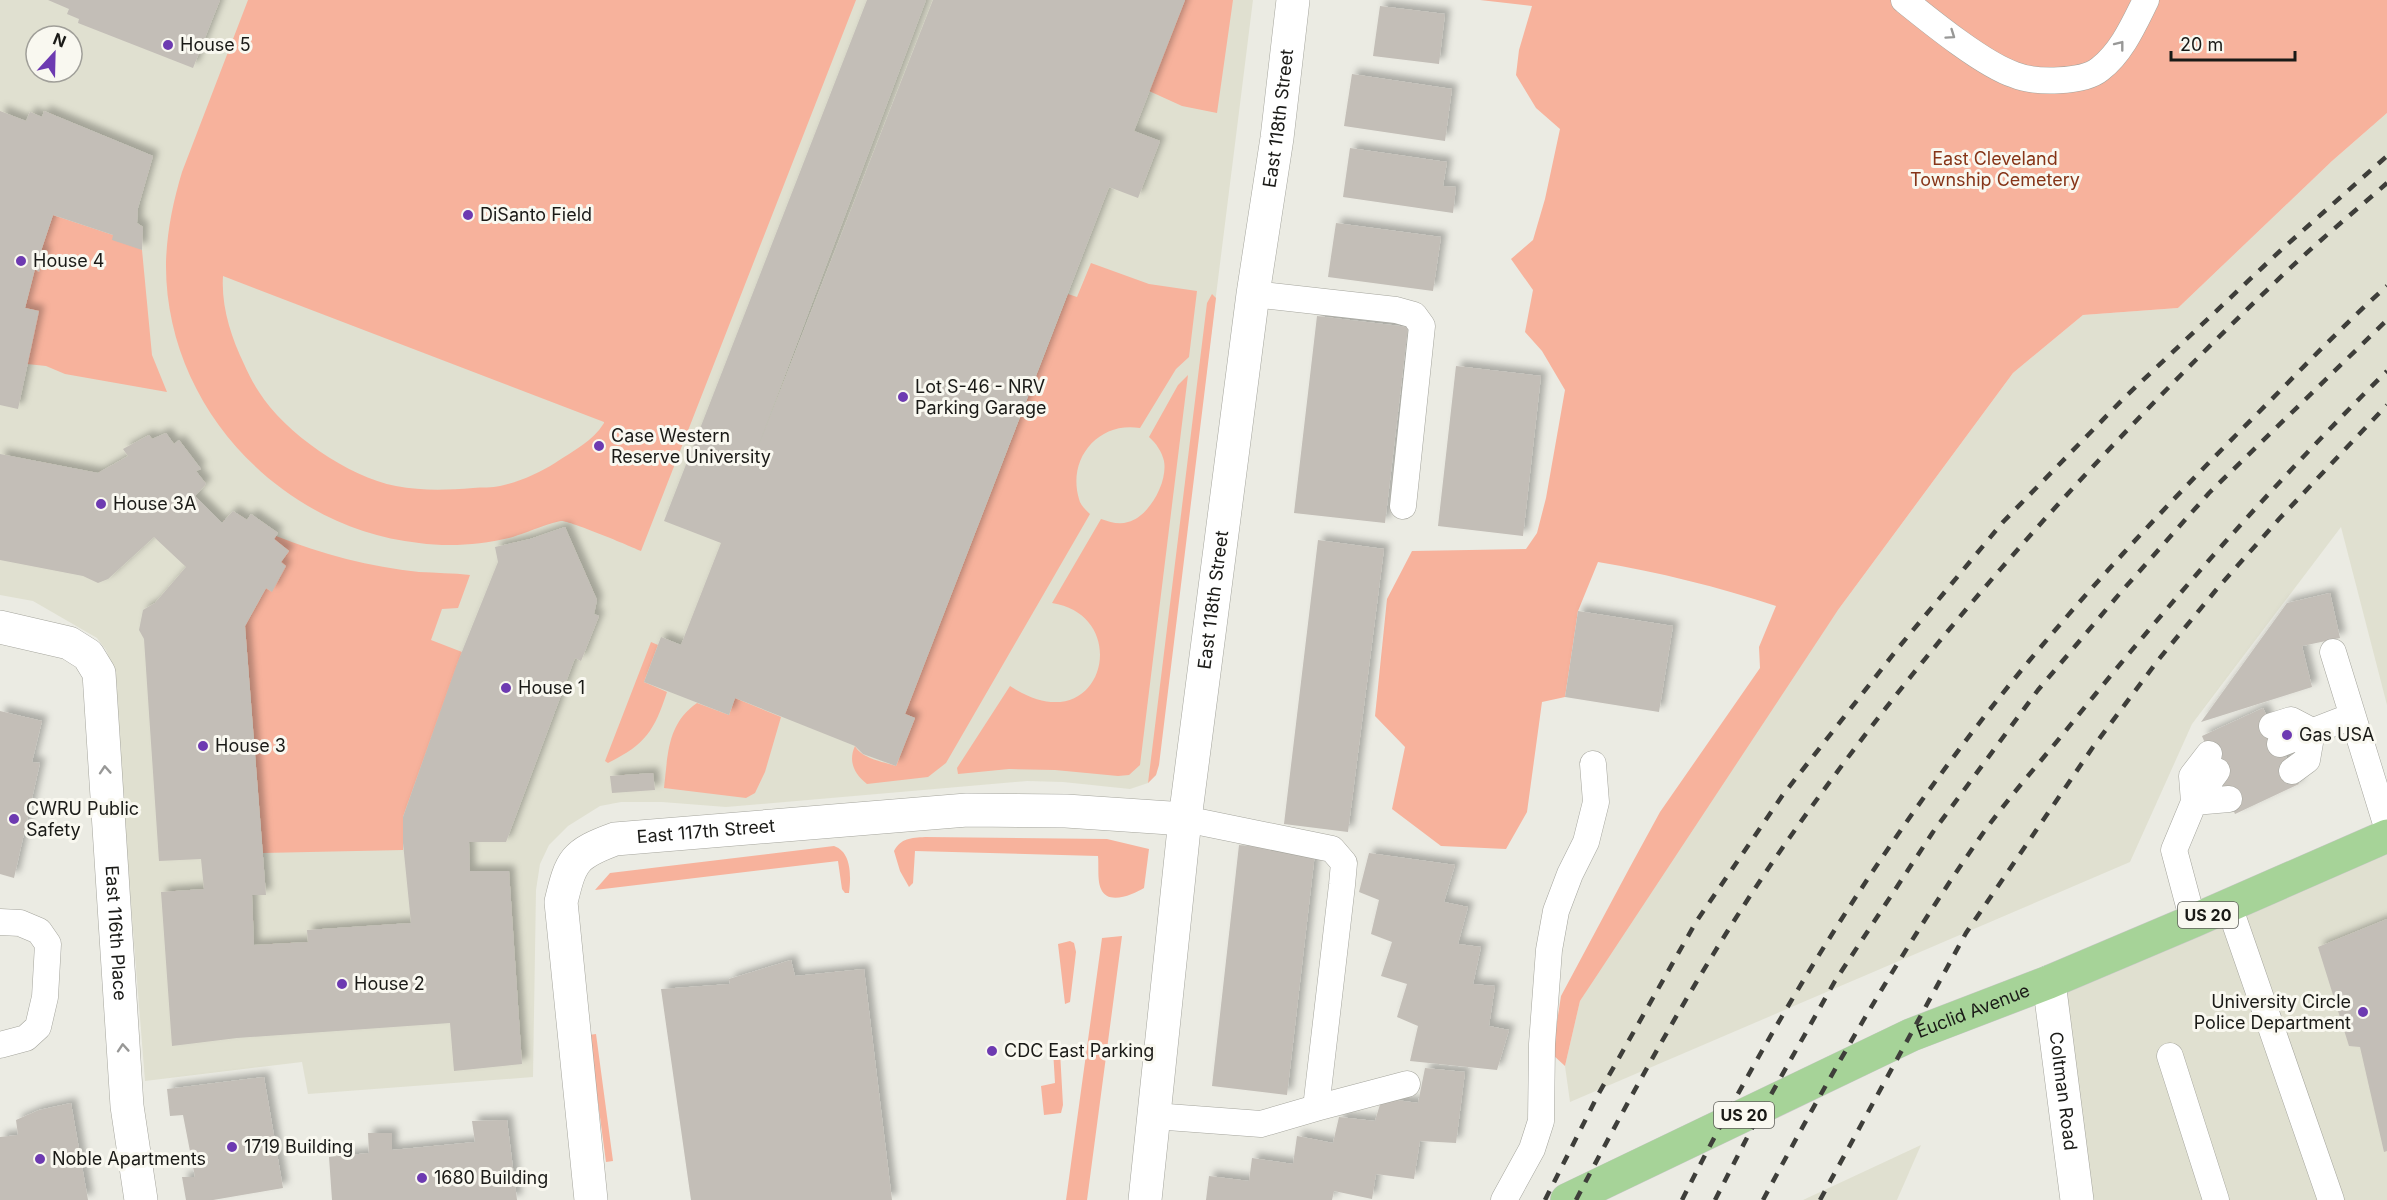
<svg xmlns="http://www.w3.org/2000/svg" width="2387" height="1200" viewBox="0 0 2387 1200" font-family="Inter,sans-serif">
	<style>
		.built { fill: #e0e0d0; fill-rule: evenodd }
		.green { fill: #f7b29c; fill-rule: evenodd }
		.building { fill: #c3beb7; filter: url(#shadow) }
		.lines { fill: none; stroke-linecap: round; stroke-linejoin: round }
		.lane-casing { stroke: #a5a59d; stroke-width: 27 }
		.street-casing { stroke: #a5a59d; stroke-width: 34 }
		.secondary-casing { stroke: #a5a59d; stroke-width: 34 }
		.primary-casing { stroke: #c8c8c7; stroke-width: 34 }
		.lane { stroke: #fff; stroke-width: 26 }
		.street { stroke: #fff; stroke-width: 33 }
		.secondary { stroke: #fff; stroke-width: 33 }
		.primary { stroke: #a6d398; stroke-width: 33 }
		.rail { stroke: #3e3e3a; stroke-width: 4.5; stroke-dasharray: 10 10; stroke-linecap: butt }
		.oneway { stroke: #989897 }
		.poi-dot { fill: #6d3ab1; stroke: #f9f8f0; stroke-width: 2 }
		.labels { text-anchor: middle; stroke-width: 6; stroke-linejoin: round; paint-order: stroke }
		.shield { fill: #f9f8f0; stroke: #5d5d58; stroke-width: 1.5 }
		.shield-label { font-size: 16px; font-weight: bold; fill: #1a1a17 }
		.poi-label { font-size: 18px; fill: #1a1a17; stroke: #f9f8f0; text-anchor: start }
		.street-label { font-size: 18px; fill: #1a1a17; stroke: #f9f8f0 }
		.park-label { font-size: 18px; fill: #863518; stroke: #f9f8f0 }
	</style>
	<defs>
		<filter id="shadow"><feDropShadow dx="5.5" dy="-5.5" stdDeviation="3" flood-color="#0004"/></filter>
	</defs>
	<rect width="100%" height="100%" fill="#ebebe3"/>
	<path class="built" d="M0 0H1253L1156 775 1148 783 1130 789 1063 782 1027 781 726 807 662 802H621L600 806 568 826 549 845 540 864 536 890 533 1077 308 1094 302 1062 145 1081 112 665 106 650 97 638 33 601 0 595ZM36 36H72V72H36Z
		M2387 113V705L2341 527 2192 724 2130 862 1570 1102 1565 1066 1580 1001 1688 825 1838 610 2013 373 2083 315 2178 308 2332 161Z
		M2387 836V1200H2077L2049 982Z
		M1921 1145 1897 1200H1803Z"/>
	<path class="green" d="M248 0H856L641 551C630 546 568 520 561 521 548 523 524 534 509 538 480 545 448 547 419 543 279 528 164 404 166 262 167 231 173 202 182 172ZM223 276 604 422V423C593 441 573 451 555 463 539 473 519 482 500 486 492 488 482 487 473 488 447 490 422 491 396 486 348 477 285 433 259 392 253 383 248 373 244 364 231 337 221 306 223 276Z
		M1185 0H1233L1217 113 1182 106 1149 91Z
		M1480 0H2387V113L2332 161 2178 308 2083 315 2013 373 1838 610 1580 1001 1565 1066 1552 1054 1561 996 1630 867 1660 812 1760 668 1759 647 1776 606C1718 587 1659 572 1598 562L1578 611 1565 697 1542 702 1527 812 1506 849 1441 846 1392 809 1405 747 1375 716 1387 599 1412 551 1526 549 1537 533 1546 498 1565 390 1542 351 1525 332 1533 290 1511 259 1533 240 1545 199 1560 129 1536 108 1516 75 1519 50 1532 6Z
		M53 215 113 235 142 250 152 355 167 392 65 374 46 366 27 364 38 311 25 308 35 269 38 271 45 252 41 251Z
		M1091 263 1149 284 1197 291 1189 357 1176 369 1140 428C1098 421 1067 459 1079 499 1080 505 1086 510 1090 514L946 763 928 777 867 784C854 774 848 761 855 746 861 758 883 762 896 766L915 718 905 714 1068 294 1077 297Z
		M1212 294 1216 298 1159 765 1156 775 1148 783 1207 303Z
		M1188 375 1140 765 1129 775 1118 776 1055 770 1009 769 958 774 957 768 1010 686C1102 747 1136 616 1052 603L1101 519C1110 522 1119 525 1128 522 1149 517 1168 482 1164 461 1162 452 1156 443 1149 437L1178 385Z
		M276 536C321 554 371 567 419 572 436 573 453 573 470 575L458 608 442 609 431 640 462 652 403 817V850L263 853 245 626 266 588 271 591 281 562 289 551 274 539Z
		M651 642 658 645 644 682 667 692C654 731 646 744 608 763L605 761Z
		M735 698 781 717 765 772 755 793 746 798 664 788C668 754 667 724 697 703L729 715Z
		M925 837 1107 839 1149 849 1144 888C1134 894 1108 906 1101 889 1097 881 1099 865 1098 856L915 851 913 883 909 887 900 871 894 851C901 838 911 838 925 837Z
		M834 846C852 852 851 877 849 893H845L842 889 838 861 595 890 610 873Z
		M1122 936 1087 1200H1066L1102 938Z
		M1070 941 1074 943 1076 952 1070 1002 1065 1004 1058 944Z
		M596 1034 613 1161 606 1162 589 1035Z
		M1053 1050 1060 1052 1063 1105 1061 1113 1044 1115 1041 1086 1055 1083Z"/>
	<path class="building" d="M48 0H220L193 68 78 23 79 19 67 14 69 9Z
		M867 0H926L750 468 933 0H1185L1134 131 1160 141 1138 198 1109 187 905 714 915 718 896 766 863 754 855 746 735 698 729 715 644 682 661 637 681 645 721 543 664 521Z
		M1380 6 1445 14 1439 64 1373 56Z
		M1352 74 1452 89 1445 141 1344 126Z
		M0 111 26 121 30 112 42 117 44 111 153 156 138 208 137 223 143 227 142 250 112 240 113 235 53 215 41 251 46 252 39 272 35 269 25 308 39 311 18 409 0 405Z
		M1350 148 1447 162 1443 186 1456 187 1453 213 1343 197Z
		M1336 223 1441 237 1433 291 1328 277Z
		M1317 316 1408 327 1385 523 1294 513Z
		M1456 366 1541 376 1523 536 1438 526Z
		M166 433 174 444 179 440 201 469 196 471 206 484 195 496 222 523 233 511 247 520 251 514 278 533 274 539 289 551 281 562 286 566 272 592 266 588 245 626 266 895H252L254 945 308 942 307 930 411 923 403 843V817L457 664 498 562 495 547 530 539 565 527 597 600 594 614 599 616 581 661 575 658 506 842H469L470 871H509L522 1064 454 1071 450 1023 237 1038 172 1046 161 892 204 889 201 859 159 861 144 639 139 630 143 610 155 603 186 567 154 537 108 579 98 583 83 576 0 560V454L98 473 128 456 123 449 149 435 152 439Z
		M1318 540 1384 549 1348 832 1284 824Z
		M2330 593 2340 638 2302 646 2312 687 2201 722 2287 603Z
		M1578 611 1673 626 1659 712 1565 697Z
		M2263 708 2299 784 2235 814 2202 736Z
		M0 711 42 721 32 762 40 763 14 878 0 874Z
		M653 773 655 790 612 793 610 776Z
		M1239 845 1315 853 1287 1095 1212 1086Z
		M1369 853 1455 865 1444 902 1468 907 1458 944 1481 947 1473 984 1495 986 1489 1026 1509 1030 1497 1070 1410 1061 1418 1026 1397 1017 1407 984 1381 976 1392 942 1371 934 1379 900 1359 892Z
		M2387 919V1151L2384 1152 2360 1047 2349 1046 2318 947Z
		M791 960 795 976 864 969 892 1200H691L661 989 730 984 729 979Z
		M1425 1068 1465 1072 1456 1143 1420 1141 1414 1179 1376 1174 1372 1199 1334 1191 1332 1200H1206L1209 1176 1249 1181 1252 1158 1293 1164 1297 1136 1333 1143 1339 1117 1375 1121 1382 1098 1418 1103Z
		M264 1077 283 1188 213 1200H186L182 1177H195L183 1115 170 1116 167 1089Z
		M71 1103 88 1200H0V1137L18 1135 16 1120 39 1110Z
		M507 1120 517 1200H332L329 1157 369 1153 368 1133H392V1150L475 1142 472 1121Z"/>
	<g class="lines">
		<g class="lane-casing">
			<path id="lane" d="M1904 0C1930 21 1984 65 2015 75 2035 83 2083 83 2100 69 2122 52 2134 24 2146 0
				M1253 294 1396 310 1414 315 1422 326 1403 506
				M2333 652 2387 827
				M2272 726 2291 720 2312 731 2307 760 2292 771
				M2280 744 2352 716
				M2209 754 2192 776 2194 802 2229 799
				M2229 906 2331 1200
				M2193 921 2174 850 2194 802 2217 771
				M0 922 20 923 39 931 48 944 45 997 38 1027 26 1038 0 1045
				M2170 1056 2216 1200
				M1316 1108 1407 1084
				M1154 1116 1261 1124 1316 1108 1342 885 1344 863 1332 849 1185 819
				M1504 1200 1532 1149 1541 1121 1542 1044 1549 950 1556 911 1570 874 1586 842 1596 802 1593 764"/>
		</g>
		<g class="street-casing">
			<g id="street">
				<path id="s1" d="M0 627 69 643 88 655 99 673 127 1106 141 1200"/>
				<path id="s2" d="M2049 982 2077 1200"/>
				<path id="s3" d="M591 1200 561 902C571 860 574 854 615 839L967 810 1066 811 1185 819"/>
			</g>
		</g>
		<g class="secondary-casing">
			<g id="secondary">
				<path id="s4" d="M1145 1200 1185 819 1253 294 1277 138 1293 0"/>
			</g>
		</g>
		<g class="primary-casing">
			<g id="primary">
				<path id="s5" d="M1567 1200 1911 1035 2049 982 2193 921 2387 836"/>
			</g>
		</g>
		<use href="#lane" class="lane"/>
		<use href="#street" class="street"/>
		<use href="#secondary" class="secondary"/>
		<use href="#primary" class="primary"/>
		<path class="rail" d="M1545 1200 1599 1093 1696 922 1782 796 1899 647 2003 522 2124 398 2282 249 2387 156
			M1576 1200C1641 1076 1709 952 1790 837 1935 631 2105 444 2288 270 2320 240 2354 212 2387 183
			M1682 1200C1778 1010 1893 825 2029 661 2100 576 2176 495 2254 417 2298 373 2341 327 2387 286
			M1715 1200 1751 1130 1835 981 1933 832 2038 690 2121 592 2209 493 2387 320
			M1763 1200C1830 1075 1900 952 1981 836 2010 795 2045 757 2076 718 2174 597 2277 480 2387 371
			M1820 1200 1966 933 2093 747 2159 659 2216 590 2279 519 2387 405"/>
	</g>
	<defs><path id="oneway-chevron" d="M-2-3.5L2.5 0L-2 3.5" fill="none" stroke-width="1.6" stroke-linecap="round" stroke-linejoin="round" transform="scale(1.5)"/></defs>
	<g class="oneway">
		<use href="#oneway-chevron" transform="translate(1951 35) rotate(35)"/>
		<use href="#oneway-chevron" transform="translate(2120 45) rotate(-52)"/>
		<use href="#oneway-chevron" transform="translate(105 770) rotate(-94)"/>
		<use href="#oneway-chevron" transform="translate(123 1048) rotate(-94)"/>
	</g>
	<g class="poi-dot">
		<circle cx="168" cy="45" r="6"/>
		<circle cx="468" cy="215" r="6"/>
		<circle cx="21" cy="261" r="6"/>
		<circle cx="903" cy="397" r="6"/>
		<circle cx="599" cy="446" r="6"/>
		<circle cx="101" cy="504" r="6"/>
		<circle cx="506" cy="688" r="6"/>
		<circle cx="2287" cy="735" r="6"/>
		<circle cx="203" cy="746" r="6"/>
		<circle cx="14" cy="819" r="6"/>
		<circle cx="342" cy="984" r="6"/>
		<circle cx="2363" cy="1012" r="6"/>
		<circle cx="992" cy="1051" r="6"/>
		<circle cx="232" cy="1147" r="6"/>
		<circle cx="40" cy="1159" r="6"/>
		<circle cx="422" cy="1178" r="6"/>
	</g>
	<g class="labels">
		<g class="shield">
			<rect x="2178" y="902" width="60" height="26" rx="4.5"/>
			<rect x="1714" y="1102" width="60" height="26" rx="4.5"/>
		</g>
		<g class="shield-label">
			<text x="2208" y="921">US 20</text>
			<text x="1744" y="1121">US 20</text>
		</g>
		<g class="poi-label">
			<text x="180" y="51">House 5</text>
			<text x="480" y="221">DiSanto Field</text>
			<text x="33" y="267">House 4</text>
			<text x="915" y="393">Lot S-46 - NRV<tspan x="915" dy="21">Parking Garage</tspan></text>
			<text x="611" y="442">Case Western<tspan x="611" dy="21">Reserve University</tspan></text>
			<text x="113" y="510">House 3A</text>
			<text x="518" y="694">House 1</text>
			<text x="2299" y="741">Gas USA</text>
			<text x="215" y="752">House 3</text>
			<text x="26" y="815">CWRU Public<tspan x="26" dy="21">Safety</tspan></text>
			<text x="354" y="990">House 2</text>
			<text x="2351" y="1008" text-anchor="end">University Circle<tspan x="2351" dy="21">Police Department</tspan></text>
			<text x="1004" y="1057">CDC East Parking</text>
			<text x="244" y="1153">1719 Building</text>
			<text x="52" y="1165">Noble Apartments</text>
			<text x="434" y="1184">1680 Building</text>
		</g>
		<g class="street-label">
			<text dy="6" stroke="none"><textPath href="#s4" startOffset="1090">East 118th Street</textPath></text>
			<text dy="6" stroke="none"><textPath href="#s4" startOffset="604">East 118th Street</textPath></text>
			<text dy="6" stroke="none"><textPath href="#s3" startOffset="480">East 117th Street</textPath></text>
			<text dy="6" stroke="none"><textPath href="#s1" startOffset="375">East 116th Place</textPath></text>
			<text dy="6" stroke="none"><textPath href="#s5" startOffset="448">Euclid Avenue</textPath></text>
			<text dy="6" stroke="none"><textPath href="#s2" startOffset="110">Coltman Road</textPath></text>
		</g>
		<g class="park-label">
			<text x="1995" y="165">East Cleveland<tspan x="1995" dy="21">Township Cemetery</tspan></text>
		</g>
	</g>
	<g transform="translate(54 54) rotate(22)"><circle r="28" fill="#f9f8f0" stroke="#a09f99" stroke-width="1.5"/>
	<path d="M0-4.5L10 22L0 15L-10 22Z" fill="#6d3ab1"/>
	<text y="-9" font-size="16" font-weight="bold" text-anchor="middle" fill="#1a1a17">N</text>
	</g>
	<path d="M2171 51v9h124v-9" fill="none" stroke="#1a1a17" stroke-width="3"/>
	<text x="2180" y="51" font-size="18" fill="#1a1a17" stroke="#f9f8f0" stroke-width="4.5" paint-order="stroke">20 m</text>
</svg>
